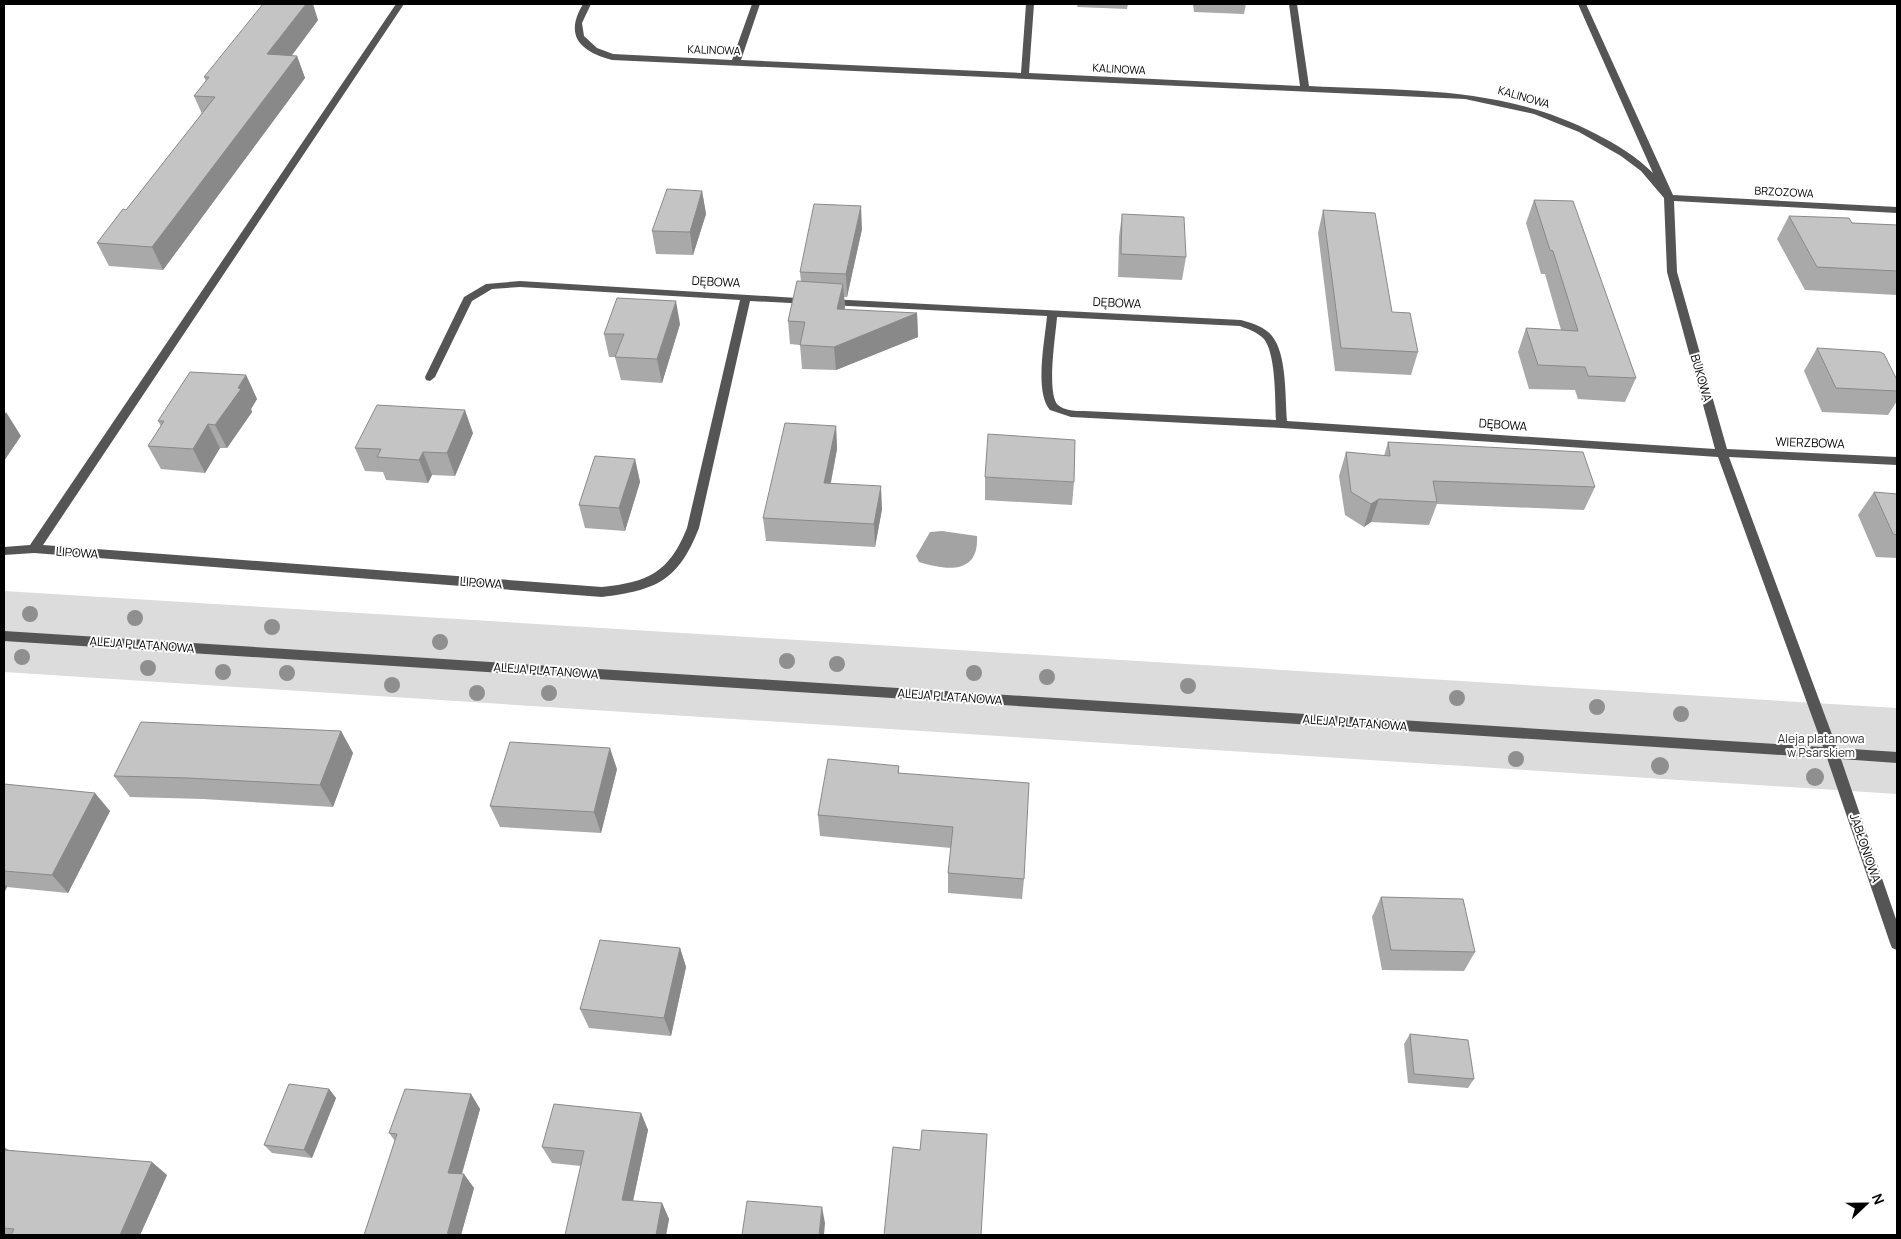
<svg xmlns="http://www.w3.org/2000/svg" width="1901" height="1239" viewBox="0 0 1901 1239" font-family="Manrope,sans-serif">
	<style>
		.green { fill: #dcdcdc }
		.water { fill: #a3a3a3 }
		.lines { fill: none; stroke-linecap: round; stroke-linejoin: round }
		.minor { fill: #555; fill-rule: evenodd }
		.tree { fill: #8f8f8f }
		.wall { fill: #a9a9a9 }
		.shaded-wall { fill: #898989 }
		.building { fill: #c4c4c4; stroke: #898989 }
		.labels { text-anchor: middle; stroke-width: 4; stroke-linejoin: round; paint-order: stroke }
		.far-street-label { font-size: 11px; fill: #000; stroke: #fff }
		.street-label { font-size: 12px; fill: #000; stroke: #fff }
		.park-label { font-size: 12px; fill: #333; stroke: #fff }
	</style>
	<rect width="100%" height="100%" fill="#fff"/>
	<path class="green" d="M4 591 1897 708V794L4 672Z"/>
	<path class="water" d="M942 531 977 536C979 574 948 571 919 562L916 556 930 532Z"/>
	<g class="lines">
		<path class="minor" d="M396 4H404L43 545 602 587C648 582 669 573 687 528L740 300 520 287 492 289 472 301 435 377 430 381 426 380 425 377 464 297 486 284 520 281 813 299 814 301 809 304 750 301 699 528C678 581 657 590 602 597L34 553 4 555V547L30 545Z
			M583 4H591L582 23 584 36 597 48 613 54 732 60 752 4H760L741 60 1021 73 1026 4H1034L1029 73 1300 86 1289 4H1297L1309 86C1409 91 1505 86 1596 134 1616 144 1637 157 1653 173L1578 4H1586L1673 195 1897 207V213L1674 201 1677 272 1727 449 1897 457V465L1729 457 1837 748 1897 752V763L1841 759 1897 922V950L1892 948 1890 943 1827 758 4 641V631L1823 747 1718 457 1282 428 1071 417 1050 410C1034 392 1045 340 1047 316L829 305 824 302 829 299 1241 320C1252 323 1265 327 1272 336 1287 354 1285 397 1287 421L1715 449 1667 272 1664 198 1641 171 1621 156 1579 132 1534 114 1465 99 612 60C580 51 564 36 583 4ZM1057 317 1240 326C1248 329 1257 332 1264 339 1276 354 1275 401 1276 420L1084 411C1076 411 1065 411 1058 405 1046 394 1056 333 1057 317Z"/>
	</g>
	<g class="tree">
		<circle cx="30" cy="614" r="8"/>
		<circle cx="135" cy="618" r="8"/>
		<circle cx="272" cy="627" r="8"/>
		<circle cx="440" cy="642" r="8"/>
		<circle cx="22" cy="657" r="8"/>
		<circle cx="787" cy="661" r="8"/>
		<circle cx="837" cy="664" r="8"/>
		<circle cx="148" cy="668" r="8"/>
		<circle cx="223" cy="672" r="8"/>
		<circle cx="287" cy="673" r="8"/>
		<circle cx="974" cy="673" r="8"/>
		<circle cx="1047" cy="677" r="8"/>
		<circle cx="392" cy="685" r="8"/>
		<circle cx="1188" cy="686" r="8"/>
		<circle cx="477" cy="693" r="8"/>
		<circle cx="549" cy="693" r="8"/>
		<circle cx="1457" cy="698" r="8"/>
		<circle cx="1597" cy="707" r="8"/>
		<circle cx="1681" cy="714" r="8"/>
		<circle cx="1516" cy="759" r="8"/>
		<circle cx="1660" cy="766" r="9"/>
		<circle cx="1815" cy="777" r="9"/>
	</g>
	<path class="wall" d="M1078 4H1128L1127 9 1077 7Z
		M1193 4H1246L1244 14 1194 12Z
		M318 20 291 56H297L305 78 163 270 109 266 97 243 126 210 202 114 194 96 206 81 204 77Z
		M702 191 706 214 693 255 656 254 652 231Z
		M1534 200 1636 378 1625 402 1578 399 1575 390 1529 389 1518 352 1526 328 1561 330 1545 274H1541L1526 223Z
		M1323 210 1392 312 1418 352 1411 375 1335 371 1318 233Z
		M1122 214 1186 257 1182 280 1118 277 1119 237Z
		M1789 216 1852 223 1897 225V295L1805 290 1777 239Z
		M862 229 847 297H844L845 307 844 310 917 313 918 337 836 370 802 369 800 345 790 344 788 321 801 282 800 272Z
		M680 324 662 383 621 380 615 357H609L604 334Z
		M1817 348 1897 380V401L1888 415 1822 412 1804 371Z
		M246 375 257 399 251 409 252 412 227 448H220L205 473 161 469 148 446 161 426 158 421Z
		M836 426 837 449 831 483 882 509 875 547 766 541 763 518Z
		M473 433 455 476 432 475 428 483 386 480 383 472 365 471 355 448Z
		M1388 442 1595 487 1584 510 1437 504 1429 525 1371 522 1364 527 1345 515 1339 476 1346 452 1384 456Z
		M635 459 640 482 625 531 585 528 579 505Z
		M985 477 1074 482 1072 505 985 500Z
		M1874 492 1897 494V558L1876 557 1858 515Z
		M341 731 353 753 333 807 203 799 130 797 114 776Z
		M899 766V773L1024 879 1022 899 948 893V873L951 848 820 836 818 815Z
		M617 769 601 833 500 827 490 806Z
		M4 784 110 811 68 893 7 887 4 893Z
		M1381 897 1475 952 1464 971 1382 970 1372 917Z
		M680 948 686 967 671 1036 589 1028 580 1009Z
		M1410 1034 1474 1079 1468 1088 1408 1083 1404 1044Z
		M329 1089 336 1098 312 1158 272 1153 264 1145Z
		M471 1094 480 1109 462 1174 474 1188 461 1235H364L395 1141 389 1133Z
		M641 1113 648 1130 633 1201 662 1203 669 1219 666 1235H565L581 1166 552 1163 542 1147Z
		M4 1147 9 1150 167 1175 140 1235H4Z"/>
	<path class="shaded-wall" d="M306 4H313L318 20 276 77 267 54Z
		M297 56 305 78 163 270 152 247Z
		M702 191 706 214 693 255 690 232Z
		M861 206 862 229 847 297 846 274Z
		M843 284 845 307 838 332 837 309Z
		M676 301 680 324 662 383 657 359Z
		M917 313 918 337 836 370 834 347Z
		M246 375 257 399 251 409 252 412 227 448 215 425Z
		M465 410 473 433 455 476 447 453Z
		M6 412 21 436 4 461V416Z
		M208 424 220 448 205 473 193 449Z
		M836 426 837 449 826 506 824 483Z
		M423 452 432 475 428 483 419 460Z
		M635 459 640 482 625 531 619 508Z
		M881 486 882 509 875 547 874 524Z
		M1379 499 1371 522 1364 527 1371 504Z
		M341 731 353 753 333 807 320 785Z
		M610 748 617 769 601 833 594 812Z
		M95 793 110 811 68 893 52 875Z
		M4 883 7 887 4 893Z
		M680 948 686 967 671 1036 664 1018Z
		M329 1089 336 1098 312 1158 304 1150Z
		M471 1094 480 1109 458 1187 448 1173Z
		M641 1113 648 1130 630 1215 622 1200Z
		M152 1162 167 1175 140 1235H120Z
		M464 1174 474 1188 461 1235H447Z
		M662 1203 669 1219 666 1235H656Z
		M822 1207 825 1223 824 1235H819Z"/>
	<path class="building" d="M263 4H306L267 54 297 56 152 247 97 243 123 209 126 210 215 97 194 96 209 77H204Z
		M667 189 702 191 690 232 652 231Z
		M1534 200 1573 201 1636 378 1588 376 1585 367 1538 365 1526 328 1578 331 1553 251 1550 250Z
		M814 204 861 206 846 274 800 272Z
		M1323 210 1375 213 1392 312 1410 313 1418 352 1341 348Z
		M1122 214 1184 217 1186 257 1121 254Z
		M1789 216 1849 218 1852 223 1897 225V271L1817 267Z
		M797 281 843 284 837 309 917 313 834 347 800 345 805 322 788 321Z
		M617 298 676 301 657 359 615 357 624 334H604Z
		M1817 348 1880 352 1884 354 1897 380V391L1836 388Z
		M190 372 246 375 238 388 241 389 215 425 208 424 193 449 148 446 164 421H158Z
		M377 405 465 410 447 453 423 452 419 460 377 457 381 449 355 448Z
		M785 423 836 426 824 483 881 486 874 524 763 518Z
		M988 434 1075 440 1074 482 985 477Z
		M1388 442 1583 452 1595 487 1433 481 1437 502 1379 499 1371 504 1351 492 1346 452 1390 456Z
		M595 456 635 459 619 508 579 505Z
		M1874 492 1897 494V535L1893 534Z
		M141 722 341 731 320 785 188 778 114 776Z
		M510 742 610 748 594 812 490 806Z
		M828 759 899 766 898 773 1029 783 1024 879 948 873 953 827 818 815Z
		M4 784 95 793 52 875 4 871Z
		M1381 897 1463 899 1475 952 1391 950Z
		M600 940 680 948 664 1018 580 1009Z
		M1410 1034 1468 1040 1474 1079 1414 1074Z
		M289 1084 329 1089 304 1150 264 1145Z
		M405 1089 471 1094 448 1173 464 1174 447 1235H364L397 1134 389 1133Z
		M554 1104 641 1113 622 1200 662 1203 656 1235H565L584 1151 542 1147Z
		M922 1130 987 1134 981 1235H884L893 1147 920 1150Z
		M4 1150 152 1162 120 1235H11L14 1229 4 1228Z
		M747 1201 822 1207 819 1235H742Z"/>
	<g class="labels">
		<g class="far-street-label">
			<text transform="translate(714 50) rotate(2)" y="4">KALINOWA</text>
			<text transform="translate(1119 69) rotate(3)" y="4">KALINOWA</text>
			<text transform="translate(1524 97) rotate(16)" y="4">KALINOWA</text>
			<text transform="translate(1784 192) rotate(3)" y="4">BRZOZOWA</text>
		</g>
		<g class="street-label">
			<text transform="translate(716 282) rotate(3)" y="4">DĘBOWA</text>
			<text transform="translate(1117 303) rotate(3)" y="4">DĘBOWA</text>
			<text transform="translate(1701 378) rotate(74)" y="4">BUKOWA</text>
			<text transform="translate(1503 425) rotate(4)" y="4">DĘBOWA</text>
			<text transform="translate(1810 443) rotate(2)" y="4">WIERZBOWA</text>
			<text transform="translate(77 553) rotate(4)" y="4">LIPOWA</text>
			<text transform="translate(481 583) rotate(4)" y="4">LIPOWA</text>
			<text transform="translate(142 645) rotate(4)" y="4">ALEJA PLATANOWA</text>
			<text transform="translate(546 671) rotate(4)" y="4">ALEJA PLATANOWA</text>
			<text transform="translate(950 697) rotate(4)" y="4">ALEJA PLATANOWA</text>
			<text transform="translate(1355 723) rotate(4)" y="4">ALEJA PLATANOWA</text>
			<text transform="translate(1865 848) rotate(71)" y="4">JABŁONIOWA</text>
		</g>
		<g class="park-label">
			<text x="1821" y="743">Aleja platanowa<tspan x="1821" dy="14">w Psarskiem</tspan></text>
		</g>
	</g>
	<rect width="1901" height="1239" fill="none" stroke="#000000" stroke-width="10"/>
	<g transform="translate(1866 1204) rotate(68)" stroke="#ffffff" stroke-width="4" paint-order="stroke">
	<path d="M0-4L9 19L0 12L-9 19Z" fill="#000000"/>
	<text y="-8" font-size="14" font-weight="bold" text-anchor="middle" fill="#000000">N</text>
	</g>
</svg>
